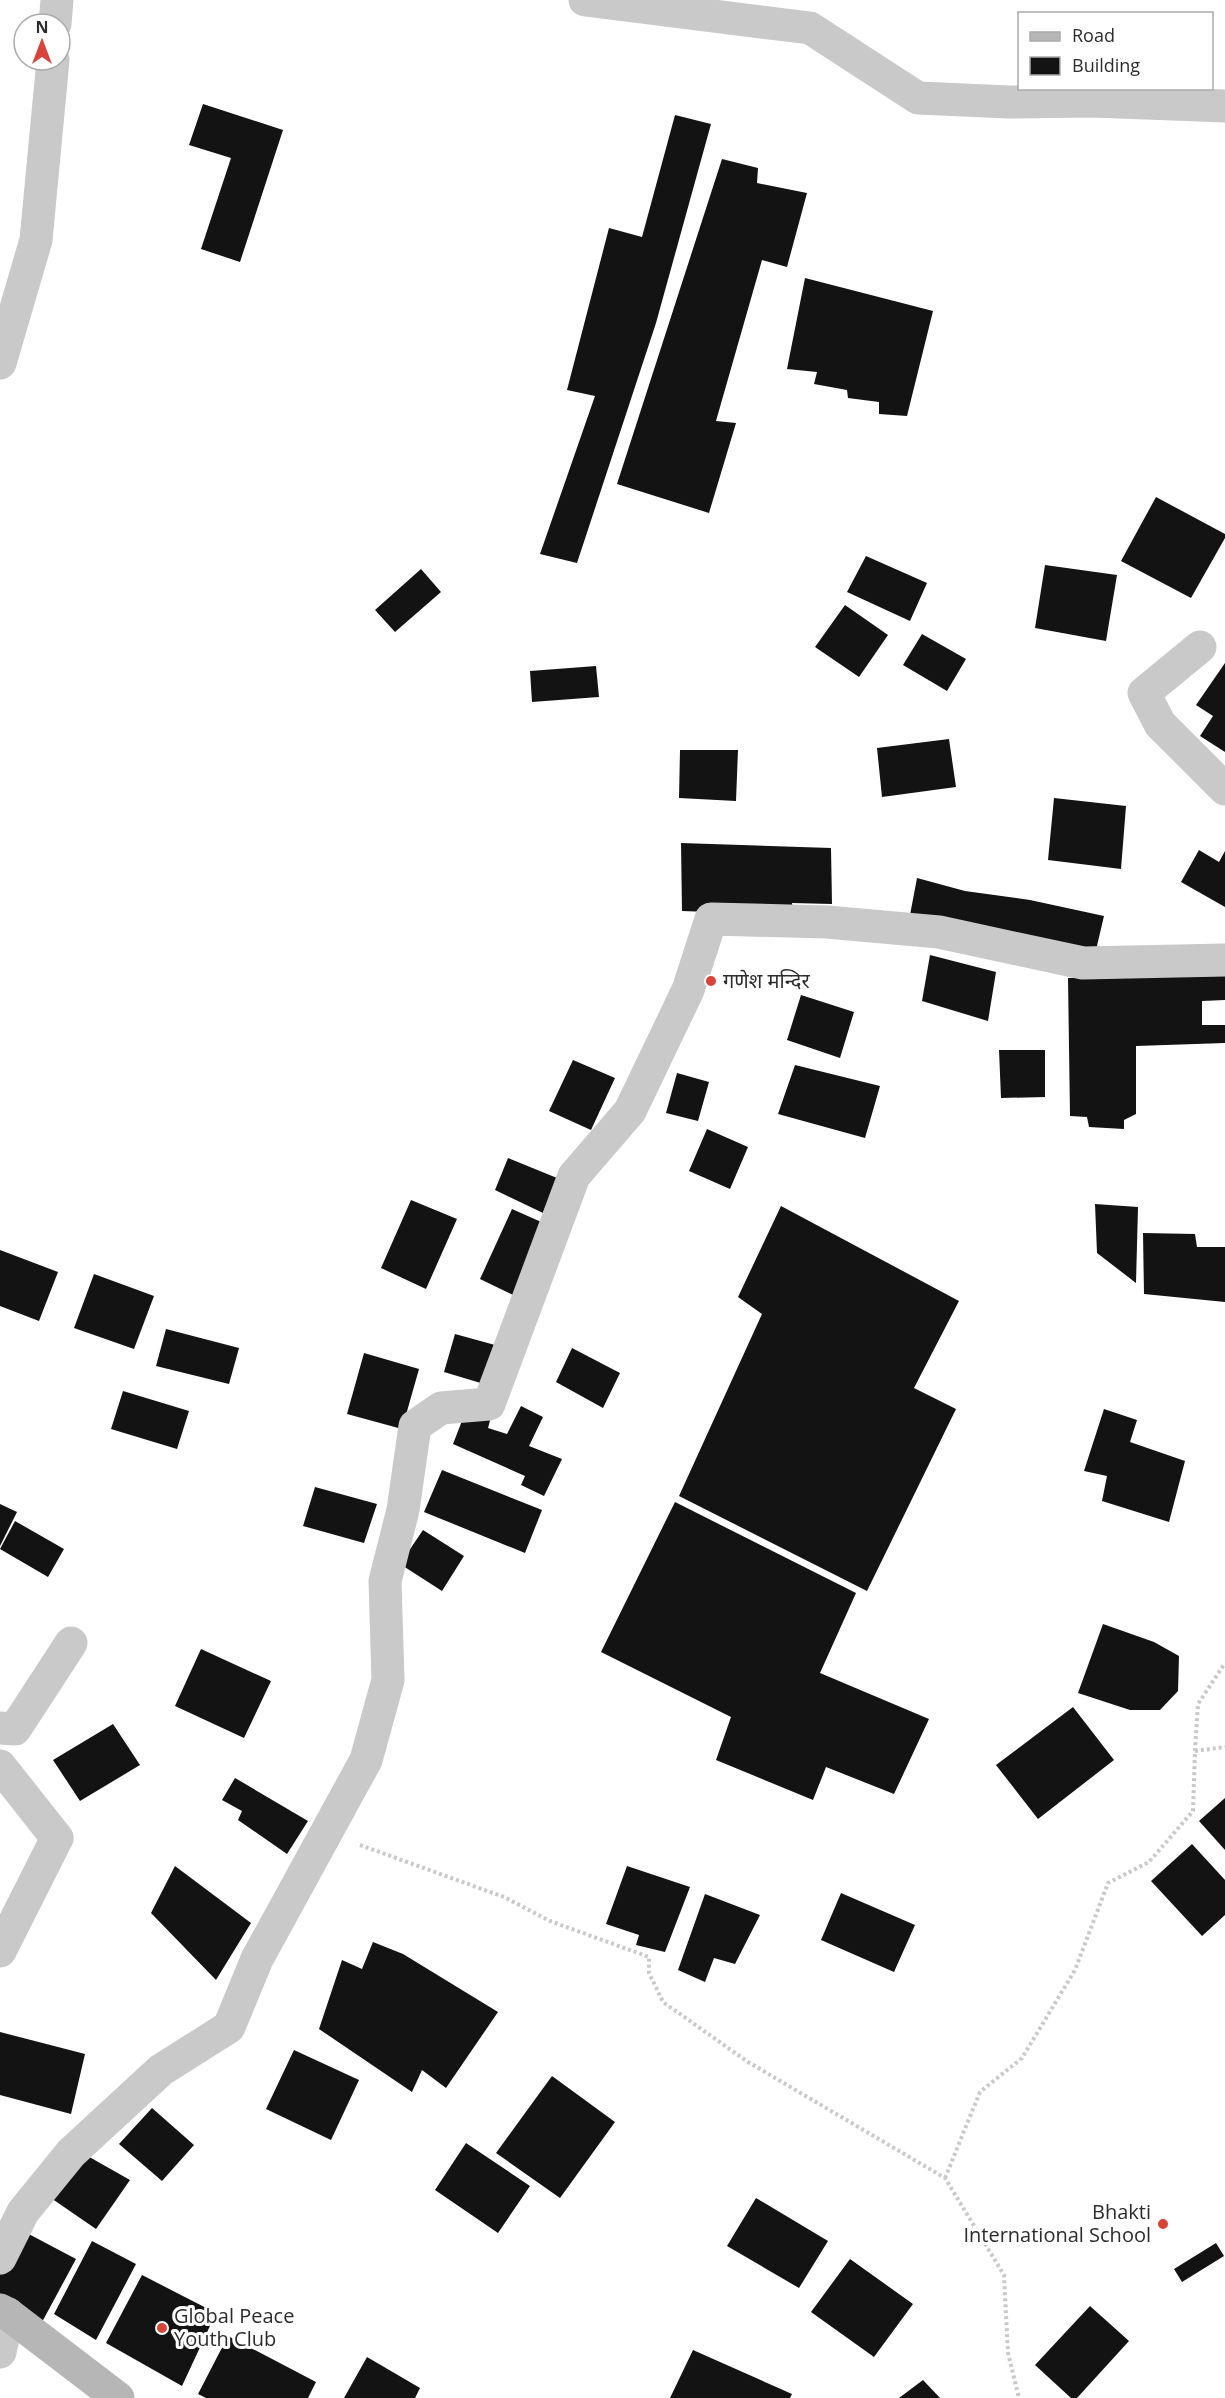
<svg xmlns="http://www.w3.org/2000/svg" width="1225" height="2398" viewBox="0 0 1225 2398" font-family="'Open Sans','Noto Sans Devanagari',sans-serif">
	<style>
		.building { fill: #131313 }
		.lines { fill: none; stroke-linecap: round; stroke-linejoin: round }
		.path { stroke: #c9c9c9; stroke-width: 4; stroke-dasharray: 3 3; stroke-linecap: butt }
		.street { stroke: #c9c9c9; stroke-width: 33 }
		.secondary { stroke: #b6b6b6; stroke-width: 33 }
		.poi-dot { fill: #d8443a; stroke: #fff; stroke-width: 2 }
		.labels { text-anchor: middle; stroke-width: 6; stroke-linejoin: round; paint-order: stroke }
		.poi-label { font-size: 20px; fill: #2c2c2c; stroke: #fff; text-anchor: start }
	</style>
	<rect width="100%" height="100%" fill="#fff"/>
	<path class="building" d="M203 104 283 130 240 262 201 249 231 158 189 145Z
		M675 115 711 124 656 323 577 563 540 554 595 396 567 390 609 228 642 237Z
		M722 159 758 168 757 183 807 193 787 267 762 260 716 421 736 423 709 513 617 484Z
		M805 278 933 311 907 416 879 414V402L848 398 847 390 814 384 817 372 787 369Z
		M1156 497 1225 534V538L1191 598 1121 561Z
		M866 556 927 583 910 621 847 592Z
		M1045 565 1117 575 1106 641 1035 628Z
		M421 569 441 592 395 632 375 610Z
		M845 605 888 635 859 677 815 647Z
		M922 634 966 659 947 691 903 665Z
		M1225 663V752L1200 736 1213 716 1196 705Z
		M596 666 599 697 532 702 530 671Z
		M949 739 956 787 882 797 877 748Z
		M680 750H738L736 801 679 798Z
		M1054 798 1126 806 1121 869 1048 860Z
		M681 843 831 848 832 904 792 903 794 915 682 911Z
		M1199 850 1219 862 1225 851V907L1181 882Z
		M917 878 965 891 1030 900 1104 916 1096 950 910 915Z
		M930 955 996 972 988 1021 922 1001Z
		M1225 975V1000L1202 1001V1025H1225V1043L1136 1046V1114L1124 1120V1129L1089 1127 1087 1117 1070 1116 1068 978Z
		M801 995 854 1012 840 1058 787 1040Z
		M999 1050H1045V1097L1001 1098Z
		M573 1060 615 1078 591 1130 549 1111Z
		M795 1065 880 1086 865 1138 778 1114Z
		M677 1073 709 1082 698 1121 666 1113Z
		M707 1129 748 1147 730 1189 689 1171Z
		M508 1158 557 1178 543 1213 495 1190Z
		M411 1200 457 1219 426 1289 381 1268Z
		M1095 1204 1138 1207 1136 1283 1097 1253Z
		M781 1206 959 1301 914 1388 956 1409 867 1591 679 1496 762 1314 738 1297Z
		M512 1209 548 1225 515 1296 480 1279Z
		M1143 1233 1195 1234 1197 1247H1225V1302L1144 1294Z
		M0 1250 58 1272 39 1321 0 1306Z
		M94 1274 154 1296 134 1349 74 1328Z
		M166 1329 239 1348 229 1384 156 1366Z
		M455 1334 495 1345 484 1384 444 1372Z
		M572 1348 620 1373 603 1408 556 1382Z
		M364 1353 419 1369 402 1429 347 1414Z
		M123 1391 189 1411 177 1449 111 1429Z
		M521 1406 543 1417 529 1446 562 1459 544 1496 521 1485 525 1476 453 1444 467 1408 491 1417 488 1428 507 1434Z
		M1104 1409 1137 1420 1130 1442 1185 1461 1169 1522 1102 1501 1107 1476 1084 1471Z
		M442 1470 542 1510 525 1553 424 1512Z
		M315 1487 377 1504 364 1543 303 1526Z
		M675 1502 856 1593 820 1673 929 1719 894 1794 826 1767 813 1800 716 1760 731 1717 601 1652Z
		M0 1504 17 1512 0 1546Z
		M15 1521 64 1549 48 1577 0 1549Z
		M423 1530 464 1556 442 1591 400 1564Z
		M1103 1624 1154 1642 1179 1656 1178 1691 1160 1710H1130L1078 1693Z
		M201 1649 271 1681 244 1738 175 1706Z
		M1073 1707 1114 1760 1038 1819 996 1765Z
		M113 1724 140 1765 80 1801 53 1760Z
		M235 1778 308 1821 287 1854 238 1820 242 1811 222 1800Z
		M1225 1798V1850L1199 1821Z
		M1192 1844 1225 1880V1915L1202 1936 1151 1881Z
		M175 1866 251 1923 216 1980 151 1913Z
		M627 1866 690 1887 665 1952 636 1945 639 1935 606 1924Z
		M841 1893 915 1925 894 1972 821 1940Z
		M705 1894 760 1915 735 1964 714 1958 705 1982 678 1970Z
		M373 1942 403 1954 498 2012 446 2088 422 2070 412 2092 319 2029 342 1960 362 1969Z
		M0 2032 85 2054 71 2114 0 2095Z
		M294 2050 359 2080 331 2140 266 2109Z
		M552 2076 615 2122 560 2198 496 2153Z
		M152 2108 194 2145 162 2181 119 2144Z
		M466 2143 530 2186 498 2233 435 2190Z
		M77 2150 130 2180 96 2229 48 2196Z
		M756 2198 828 2241 799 2288 727 2246Z
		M23 2231 76 2259 41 2324 0 2303V2275Z
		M92 2241 136 2264 96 2340 54 2314Z
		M1216 2243 1224 2256 1182 2282 1174 2269Z
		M850 2259 913 2304 874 2357 811 2312Z
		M142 2275 216 2313 182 2386 106 2343Z
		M1090 2306 1129 2341 1077 2398H1071L1035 2365Z
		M228 2336 316 2382 308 2398H206L198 2394Z
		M693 2350 792 2394 790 2398H670Z
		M367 2357 420 2388 415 2398H344Z
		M923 2380 940 2398H899Z"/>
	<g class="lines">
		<path class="path" d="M1195 1751 1198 1704 1225 1663
			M360 1845 504 1897 550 1921 649 1957V1973L663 2002 748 2062 945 2178 1004 2275 1008 2353 1019 2398
			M945 2178 980 2092 1022 2058 1075 1970 1108 1883 1149 1862 1193 1811 1195 1751 1225 1747"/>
		<path class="street" d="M585 0 810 28 918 98 1009 102 1093 101 1225 106
			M55 24 57 0
			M0 363 36 240 53 60
			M1200 647 1144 693 1160 724 1225 789
			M0 1728 15 1729 71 1643
			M0 1766 57 1838 0 1951
			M0 2258 23 2212 71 2153 161 2070 229 2027 257 1959 366 1760 388 1680 385 1581 403 1510 415 1426 441 1408 489 1404 574 1176 630 1111 688 990 711 919 827 922 939 932 1083 963 1225 960
			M0 2352 8 2314"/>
		<path class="secondary" d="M0 2310 8 2314 118 2398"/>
	</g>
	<g class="poi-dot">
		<circle cx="711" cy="981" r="6"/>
		<circle cx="1163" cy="2224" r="6"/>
		<circle cx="162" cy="2328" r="6"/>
	</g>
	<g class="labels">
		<g class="poi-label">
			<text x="723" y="988">गणेश मन्दिर</text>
			<text x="1151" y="2219" text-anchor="end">Bhakti<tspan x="1151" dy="23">International School</tspan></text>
			<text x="174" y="2323">Global Peace<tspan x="174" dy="23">Youth Club</tspan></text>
		</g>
	</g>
	<rect x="1018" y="12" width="195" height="78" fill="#ffffff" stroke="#ababab" stroke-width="1.5"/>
	<rect x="1030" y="32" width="30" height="9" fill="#b6b6b6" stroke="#ababab" stroke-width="1.5"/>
	<text x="1072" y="42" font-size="18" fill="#2c2c2c">Road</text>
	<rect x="1030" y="57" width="30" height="18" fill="#131313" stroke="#ababab" stroke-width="1.5"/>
	<text x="1072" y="72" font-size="18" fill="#2c2c2c">Building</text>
	<g transform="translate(42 42)"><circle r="28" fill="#ffffff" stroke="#ababab" stroke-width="1.5"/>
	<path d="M0-4.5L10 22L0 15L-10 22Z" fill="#d8443a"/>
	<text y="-9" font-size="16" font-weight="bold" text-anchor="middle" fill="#2c2c2c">N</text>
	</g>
</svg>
